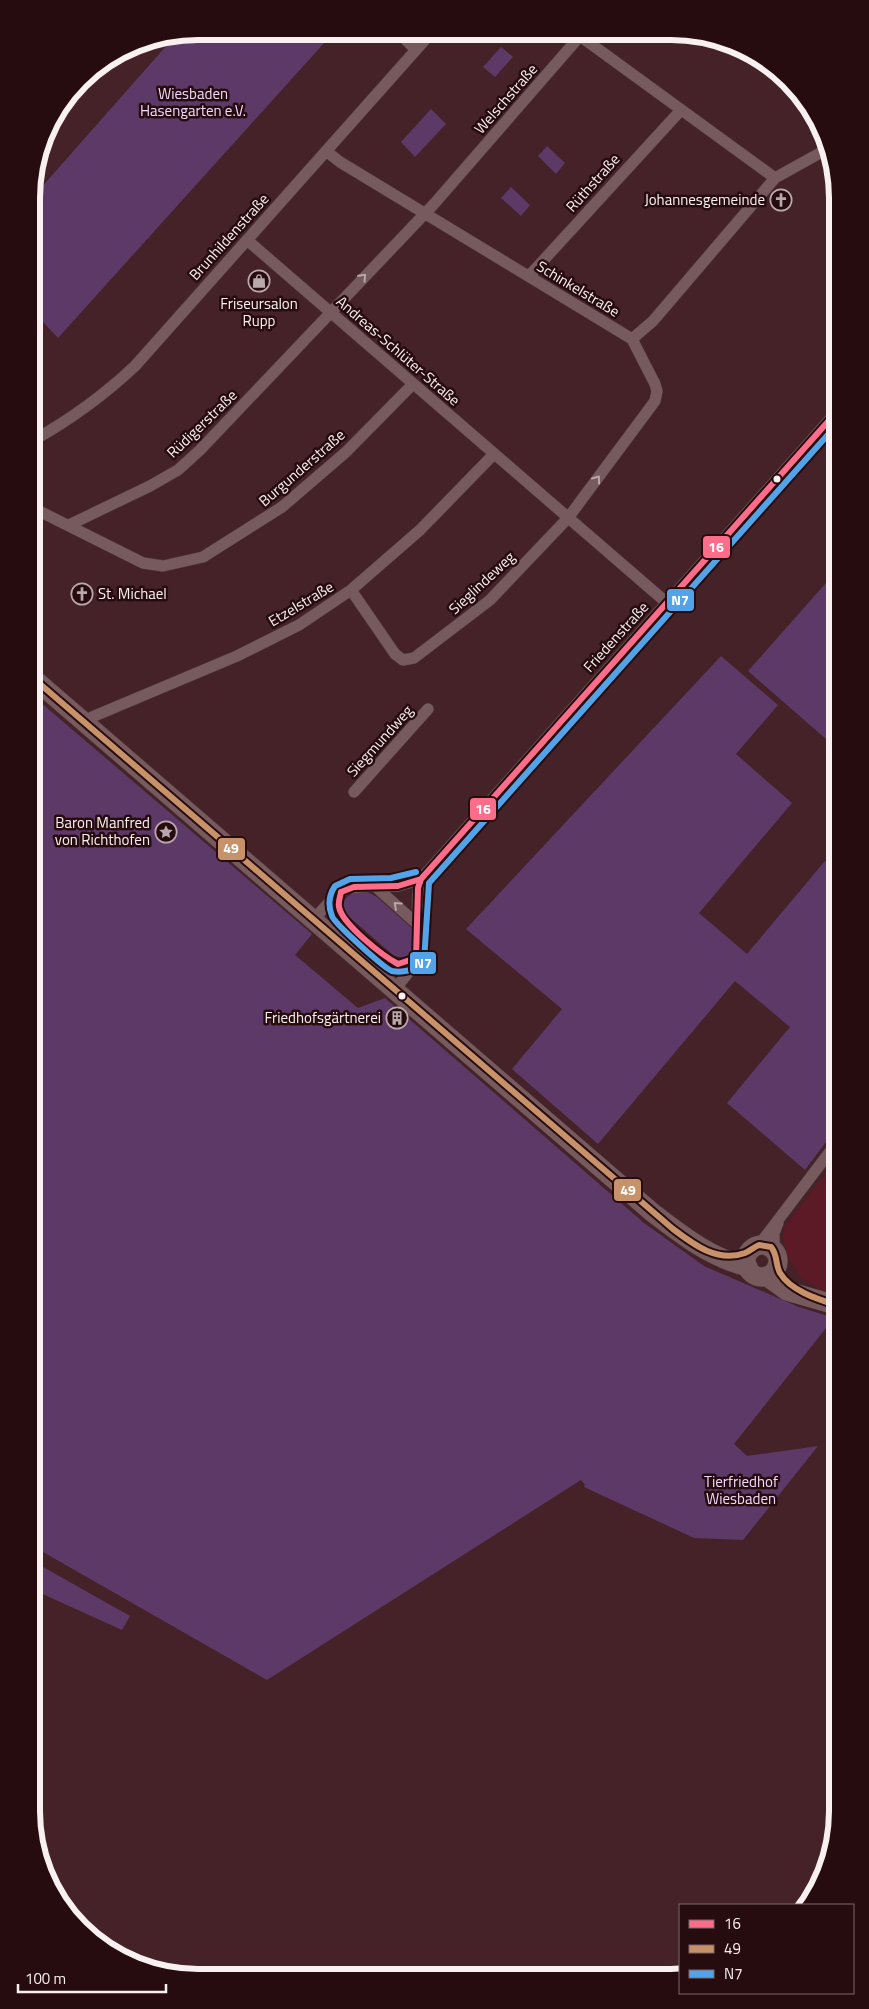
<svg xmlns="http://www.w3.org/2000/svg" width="869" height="2009" viewBox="0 0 869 2009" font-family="'Titillium Web',sans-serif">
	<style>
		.built { fill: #5b1a25 }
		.green { fill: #5d3968 }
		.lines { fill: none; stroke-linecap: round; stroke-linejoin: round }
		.minor-casing { stroke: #503c3f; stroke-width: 12 }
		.primary-casing { stroke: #503c3f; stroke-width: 20 }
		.minor { stroke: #765a5e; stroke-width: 11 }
		.primary { stroke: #775a5e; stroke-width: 19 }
		.bus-1-casing { stroke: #270c0f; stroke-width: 10 }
		.bus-2-casing { stroke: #270c0f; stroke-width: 10 }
		.bus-3-casing { stroke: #270c0f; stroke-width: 10 }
		.bus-1 { stroke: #fb6d88; stroke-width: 6 }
		.bus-2 { stroke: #c7916a; stroke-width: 6 }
		.bus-3 { stroke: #53a3e8; stroke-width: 6 }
		.oneway { stroke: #b8a6a8 }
		.bus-dot { fill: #f9f1f1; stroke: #270c0f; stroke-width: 2 }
		.labels { text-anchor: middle; stroke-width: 5; stroke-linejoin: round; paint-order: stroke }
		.park-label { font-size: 15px; fill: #f1d8fd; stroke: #270c0f }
		.street-label { font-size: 15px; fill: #f9f1f1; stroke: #270c0f }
		.poi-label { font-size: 15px; fill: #f9f1f1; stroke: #270c0f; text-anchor: end }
		.rim { fill: none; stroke: #f9f1f1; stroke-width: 6 }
		.line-badge { stroke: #270c0f; stroke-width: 2 }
		.badge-label { font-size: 14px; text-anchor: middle; font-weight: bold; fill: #fff }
	</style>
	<rect width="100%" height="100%" fill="#442228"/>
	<path class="built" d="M32 310 47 328 32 345Z
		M835 1161 836 1294 826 1292 801 1278 788 1257 783 1239 785 1226Z"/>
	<path class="green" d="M198 31 334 32 58 338 32 310V198L175 36Z
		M501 47 513 57 495 77 483 67Z
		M431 109 446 124 415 157 401 142Z
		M547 146 565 163 556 174 538 156Z
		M511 187 530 205 521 216 501 198Z
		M833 575 834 746 748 671Z
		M721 656 778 705 736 754 792 803 699 913 747 954 825 861 834 870 835 1130 805 1170 727 1103 790 1027 735 981 598 1144 512 1069 562 1009 466 929Z
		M33 696 312 934 295 955 358 1008 385 998 644 1223 704 1266 799 1307 834 1318 734 1444 747 1456 818 1446 743 1540 694 1538 584 1487 585 1485 581 1480 267 1680 36 1548Z
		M364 890 377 897 413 929 414 951C407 958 402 959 393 955L347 915C337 899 350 893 364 890Z
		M36 1563 130 1616 122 1630 36 1591Z"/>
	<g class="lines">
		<g class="minor-casing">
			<path id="minor" d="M399 33 416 50
				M326 151 340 162 632 339 655 384 657 391 655 401 568 518 490 600 414 658 403 660 395 654 351 590
				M247 240 667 603
				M529 276 681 110
				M632 339 653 321 775 178 829 148
				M32 441C70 420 103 396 135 366L431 33
				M33 508 143 563 163 566 203 557 282 507 346 452 413 384
				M69 525 150 486 178 470 200 450 434 204 580 36 775 178
				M86 723 92 717 237 656 299 625 351 590 420 530 494 454
				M354 792 428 709
				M376 887 417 924
				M314 919 335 896 346 889 367 886H398L421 879
				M395 989C403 979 412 970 416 957 424 931 412 907 421 879L833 416
				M759 1245 835 1145
				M774 1250V1233L778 1223"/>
		</g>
		<g class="primary-casing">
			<path id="primary" d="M33 678 653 1213C683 1236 711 1258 748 1267
				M746 1261a16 16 0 1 1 32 0a16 16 0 1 1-32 0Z
				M766 1276 787 1291 836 1305"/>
		</g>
		<use href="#minor" class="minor"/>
		<use href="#primary" class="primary"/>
		<g class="bus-1-casing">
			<path id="bus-1" d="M341 892 354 887 398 886 421 879 833 416
				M341 892C340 897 338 902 339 907 342 924 383 956 398 964L416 958
				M416 958 418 888 421 879 437 861"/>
		</g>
		<g class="bus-2-casing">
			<path id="bus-2" d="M33 678 673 1229C694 1245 718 1263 745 1253 750 1251 754 1247 759 1245L771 1247C778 1255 775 1264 780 1273 791 1291 817 1299 836 1305"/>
		</g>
		<g class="bus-3-casing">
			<path id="bus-3" d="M416 872 391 878 350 879 335 886C329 895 328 906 332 916 334 923 385 969 392 971 402 973 417 970 424 962L429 883 833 429"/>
		</g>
		<use href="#bus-1" class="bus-1"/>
		<use href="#bus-2" class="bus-2"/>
		<use href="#bus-3" class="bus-3"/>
	</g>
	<defs><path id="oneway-chevron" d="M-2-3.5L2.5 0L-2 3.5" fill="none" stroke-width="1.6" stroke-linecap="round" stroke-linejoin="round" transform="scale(1.25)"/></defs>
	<g class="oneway">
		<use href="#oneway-chevron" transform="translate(363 277) rotate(-47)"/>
		<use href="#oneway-chevron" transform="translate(597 479) rotate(-54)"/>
		<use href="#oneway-chevron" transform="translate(397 905) rotate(-138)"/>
	</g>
	<defs>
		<g id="church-ring" transform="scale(1.125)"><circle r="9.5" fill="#270c0f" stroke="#baa9ab" stroke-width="1.5"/><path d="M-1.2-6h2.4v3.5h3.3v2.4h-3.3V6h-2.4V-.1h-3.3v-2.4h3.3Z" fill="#baa9ab"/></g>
		<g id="shop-ring" transform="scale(1.125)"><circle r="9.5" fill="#270c0f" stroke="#baa9ab" stroke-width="1.5"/><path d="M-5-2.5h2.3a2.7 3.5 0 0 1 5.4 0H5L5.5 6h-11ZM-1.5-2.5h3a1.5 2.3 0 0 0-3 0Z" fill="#baa9ab"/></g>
		<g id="sight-ring" transform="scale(1.125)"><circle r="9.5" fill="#270c0f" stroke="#baa9ab" stroke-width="1.5"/><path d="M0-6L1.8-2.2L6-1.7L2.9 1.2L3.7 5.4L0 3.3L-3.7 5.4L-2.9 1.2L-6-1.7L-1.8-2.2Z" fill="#baa9ab"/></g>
		<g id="building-ring" transform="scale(1.125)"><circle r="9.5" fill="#270c0f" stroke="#baa9ab" stroke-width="1.5"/><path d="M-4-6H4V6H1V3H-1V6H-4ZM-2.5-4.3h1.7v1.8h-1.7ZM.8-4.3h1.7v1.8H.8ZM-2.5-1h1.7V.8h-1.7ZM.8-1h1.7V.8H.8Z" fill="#baa9ab"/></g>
	</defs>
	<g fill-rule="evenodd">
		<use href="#church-ring" x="781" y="200"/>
		<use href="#shop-ring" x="259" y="281"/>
		<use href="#church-ring" x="82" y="594"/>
		<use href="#sight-ring" x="166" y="832"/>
		<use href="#building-ring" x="397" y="1018"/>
	</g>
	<g class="bus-dot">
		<circle cx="777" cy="479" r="4.5"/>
		<circle cx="402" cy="996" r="4.5"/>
	</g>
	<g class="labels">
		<g class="park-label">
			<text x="193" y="99">Wiesbaden<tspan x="193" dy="17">Hasengarten e.V.</tspan></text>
			<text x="741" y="1487">Tierfriedhof<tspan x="741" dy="17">Wiesbaden</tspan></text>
		</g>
		<g class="street-label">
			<text transform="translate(506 99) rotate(-49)" y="5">Welschstraße</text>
			<text transform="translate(593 183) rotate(-48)" y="5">Rüthstraße</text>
			<text transform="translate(229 237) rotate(-48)" y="5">Brunhildenstraße</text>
			<text transform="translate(578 289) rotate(31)" y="5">Schinkelstraße</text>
			<text transform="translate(398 351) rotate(41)" y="5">Andreas-Schlüter-Straße</text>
			<text transform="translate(202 424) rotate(-44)" y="5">Rüdigerstraße</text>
			<text transform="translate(302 468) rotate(-41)" y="5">Burgunderstraße</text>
			<text transform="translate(482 583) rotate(-43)" y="5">Sieglindeweg</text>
			<text transform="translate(301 604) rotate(-31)" y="5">Etzelstraße</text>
			<text transform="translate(616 637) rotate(-48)" y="5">Friedenstraße</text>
			<text transform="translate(380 741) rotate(-48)" y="5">Siegmundweg</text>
		</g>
		<g class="poi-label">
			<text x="765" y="205">Johannesgemeinde</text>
			<text x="259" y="309" text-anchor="middle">Friseursalon<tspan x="259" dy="17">Rupp</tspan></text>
			<text x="98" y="599" text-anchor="start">St. Michael</text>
			<text x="150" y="828">Baron Manfred<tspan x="150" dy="17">von Richthofen</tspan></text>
			<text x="381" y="1023">Friedhofsgärtnerei</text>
		</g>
	</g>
	<path d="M0 0H869V2009H0ZM198 40H671A158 158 0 0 1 829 198V1811A158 158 0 0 1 671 1969H198A158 158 0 0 1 40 1811V198A158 158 0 0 1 198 40Z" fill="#270c0f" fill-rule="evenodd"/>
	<path class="rim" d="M198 40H671A158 158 0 0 1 829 198V1811A158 158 0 0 1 671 1969H198A158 158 0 0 1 40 1811V198A158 158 0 0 1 198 40Z"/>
	<g class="line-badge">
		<rect x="702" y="535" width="29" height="24" rx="5" fill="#fb6d88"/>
		<rect x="666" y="588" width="29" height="24" rx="5" fill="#53a3e8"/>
		<rect x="469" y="797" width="28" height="24" rx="5" fill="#fb6d88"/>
		<rect x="217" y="837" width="29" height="24" rx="5" fill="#c7916a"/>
		<rect x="409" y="951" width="28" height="24" rx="5" fill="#53a3e8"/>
		<rect x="613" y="1178" width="29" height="24" rx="5" fill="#c7916a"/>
	</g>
	<g class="badge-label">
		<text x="716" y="552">16</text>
		<text x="680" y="605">N7</text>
		<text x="483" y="814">16</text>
		<text x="231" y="853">49</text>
		<text x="423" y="968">N7</text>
		<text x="628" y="1195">49</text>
	</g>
	<rect x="679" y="1904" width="175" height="90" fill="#270c0f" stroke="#7b6869"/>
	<rect x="689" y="1920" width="25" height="8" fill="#fb6d88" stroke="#7b6869"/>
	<text x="724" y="1929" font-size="15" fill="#f9f1f1">16</text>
	<rect x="689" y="1945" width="25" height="8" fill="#c7916a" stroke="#7b6869"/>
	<text x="724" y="1954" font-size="15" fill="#f9f1f1">49</text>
	<rect x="689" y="1970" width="25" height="8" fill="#53a3e8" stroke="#7b6869"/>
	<text x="724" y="1979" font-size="15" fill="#f9f1f1">N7</text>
	<path d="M18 1984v8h148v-8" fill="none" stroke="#f9f1f1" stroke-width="2.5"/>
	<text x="25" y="1984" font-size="15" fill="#f9f1f1" stroke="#270c0f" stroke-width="4" paint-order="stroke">100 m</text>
</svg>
